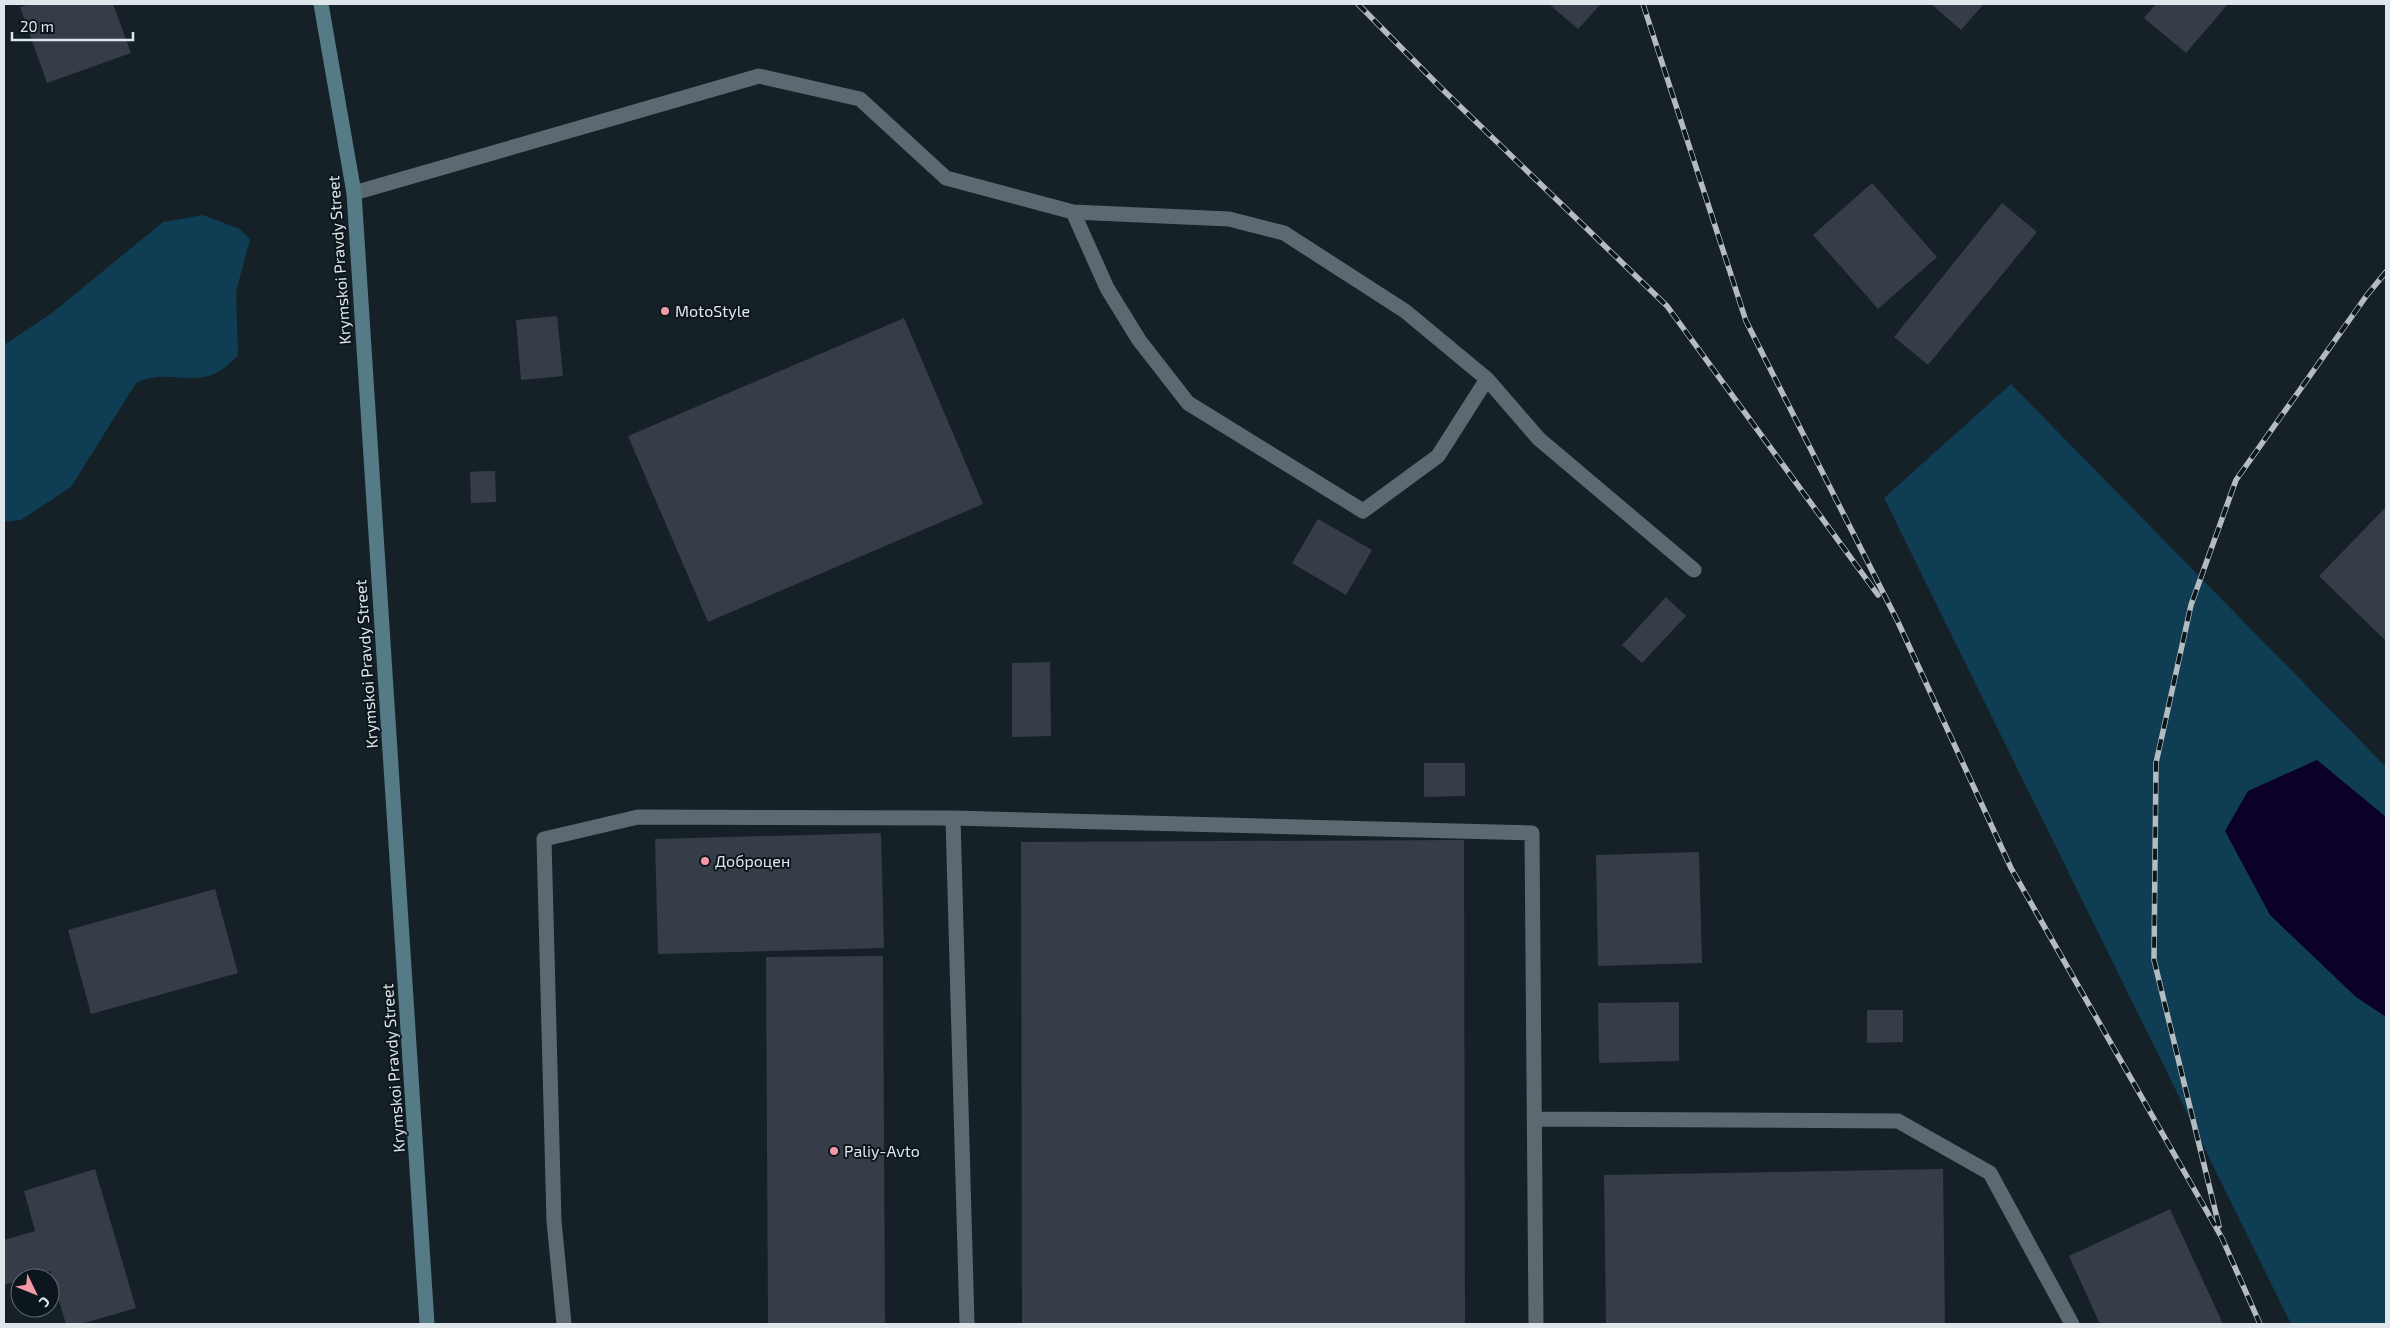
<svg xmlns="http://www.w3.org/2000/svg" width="2390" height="1328" viewBox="0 0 2390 1328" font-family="'Exo 2',sans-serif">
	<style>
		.green { fill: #0f3d53 }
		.water { fill: #0a0028 }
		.building { fill: #363d48 }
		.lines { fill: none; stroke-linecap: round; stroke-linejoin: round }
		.lane { stroke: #5c6971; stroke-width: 15 }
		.secondary { stroke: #557c86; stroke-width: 15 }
		.rail-casing { stroke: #b4bcc1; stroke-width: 5.5 }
		.rail { stroke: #0c171d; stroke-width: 4; stroke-dasharray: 11; stroke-linecap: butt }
		.poi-dot { fill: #f49aa7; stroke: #0c171d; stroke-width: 2 }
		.labels { text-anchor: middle; stroke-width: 4; stroke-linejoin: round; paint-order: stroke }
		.street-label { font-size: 16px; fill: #dfe7eb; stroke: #0c171d }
		.poi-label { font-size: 16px; fill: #dfe7eb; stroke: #0c171d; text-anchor: start }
	</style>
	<rect width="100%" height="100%" fill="#152027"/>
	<path class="green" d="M203 215 240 229 250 239 236 292 238 355C201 398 173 364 136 383L71 487 21 520 4 522V345L52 313 163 222Z
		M2011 384 2386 767V1324H2291L1884 498Z"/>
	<path class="water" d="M2317 760 2386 817V1017L2356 997 2270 915 2225 831 2248 791Z"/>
	<path class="building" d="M30 4H113L131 53 47 83 20 7Z
		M1549 4H1601L1578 29Z
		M1931 4H1984L1961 30Z
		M2156 4H2228L2186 53 2144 18Z
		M1872 183 1937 257 1878 309 1813 235Z
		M2002 203 2037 232 1928 365 1894 337Z
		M557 316 563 376 521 380 516 320Z
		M904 318 983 504 708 622 628 436Z
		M484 471H495L496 502 471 503 470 472Z
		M2386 507V641L2319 576Z
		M1318 519 1372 550 1346 595 1292 563Z
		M1666 597 1686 616 1642 663 1622 645Z
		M1050 662 1051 736 1012 737V663Z
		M1424 763H1465V796L1424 797Z
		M881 833 884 948 658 954 655 839Z
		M1464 840 1465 1324H1022L1021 842Z
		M1699 852 1702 963 1598 966 1596 855Z
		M215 889 238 973 91 1014 68 930Z
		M883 956 885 1324H768L766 957Z
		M1679 1002V1061L1599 1063 1598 1003Z
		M1867 1010H1903V1042L1867 1043Z
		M95 1169 136 1308 81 1324H66L50 1271 20 1278V1280L4 1285V1240L35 1231 24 1191Z
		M1943 1169 1945 1324H1606L1604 1175Z
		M2170 1209 2223 1324H2100L2069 1256Z"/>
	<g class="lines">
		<path class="lane" d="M354 193 759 76 860 99 946 178 1073 212 1229 219 1284 233 1405 311 1487 379 1438 456 1363 511 1188 403 1139 340 1107 288 1073 212
			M1487 379 1539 439 1694 570
			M953 818 1532 833 1536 1324
			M1534 1119 1898 1121 1990 1173 2072 1324
			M564 1324 554 1221 544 839 638 817 953 818 967 1324"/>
		<path class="secondary" d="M321 4 354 193 427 1324"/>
		<g class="rail-casing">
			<path id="rail" d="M1358 4 1441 88 1667 306 1878 595
				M1643 4 1746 321 1898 622 2011 868 2222 1238 2260 1324
				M2219 1226 2154 960 2156 763 2191 605 2236 480 2367 295 2386 272"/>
		</g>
		<use href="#rail" class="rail"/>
	</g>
	<g class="poi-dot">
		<circle cx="665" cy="311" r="5"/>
		<circle cx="705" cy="861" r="5"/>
		<circle cx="834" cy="1151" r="5"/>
	</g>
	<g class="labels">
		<g class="street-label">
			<text transform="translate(339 260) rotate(-94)" y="6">Krymskoi Pravdy Street</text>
			<text transform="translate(366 664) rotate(-94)" y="6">Krymskoi Pravdy Street</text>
			<text transform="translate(393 1068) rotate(-94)" y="6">Krymskoi Pravdy Street</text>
		</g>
		<g class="poi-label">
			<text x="675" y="317">MotoStyle</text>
			<text x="715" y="867">Доброцен</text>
			<text x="844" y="1157">Paliy-Avto</text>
		</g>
	</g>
	<rect width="2390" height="1328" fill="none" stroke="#dfe7eb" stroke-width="10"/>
	<g transform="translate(35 1293) rotate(133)"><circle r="24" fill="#0c171d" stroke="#606a6f"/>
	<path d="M0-4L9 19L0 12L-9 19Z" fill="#f49aa7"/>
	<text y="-8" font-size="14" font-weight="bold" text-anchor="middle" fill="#dfe7eb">С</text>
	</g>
	<path d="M12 32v8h121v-8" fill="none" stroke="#dfe7eb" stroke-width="2.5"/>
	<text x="20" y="32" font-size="15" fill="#dfe7eb" stroke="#0c171d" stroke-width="4" paint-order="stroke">20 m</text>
</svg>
